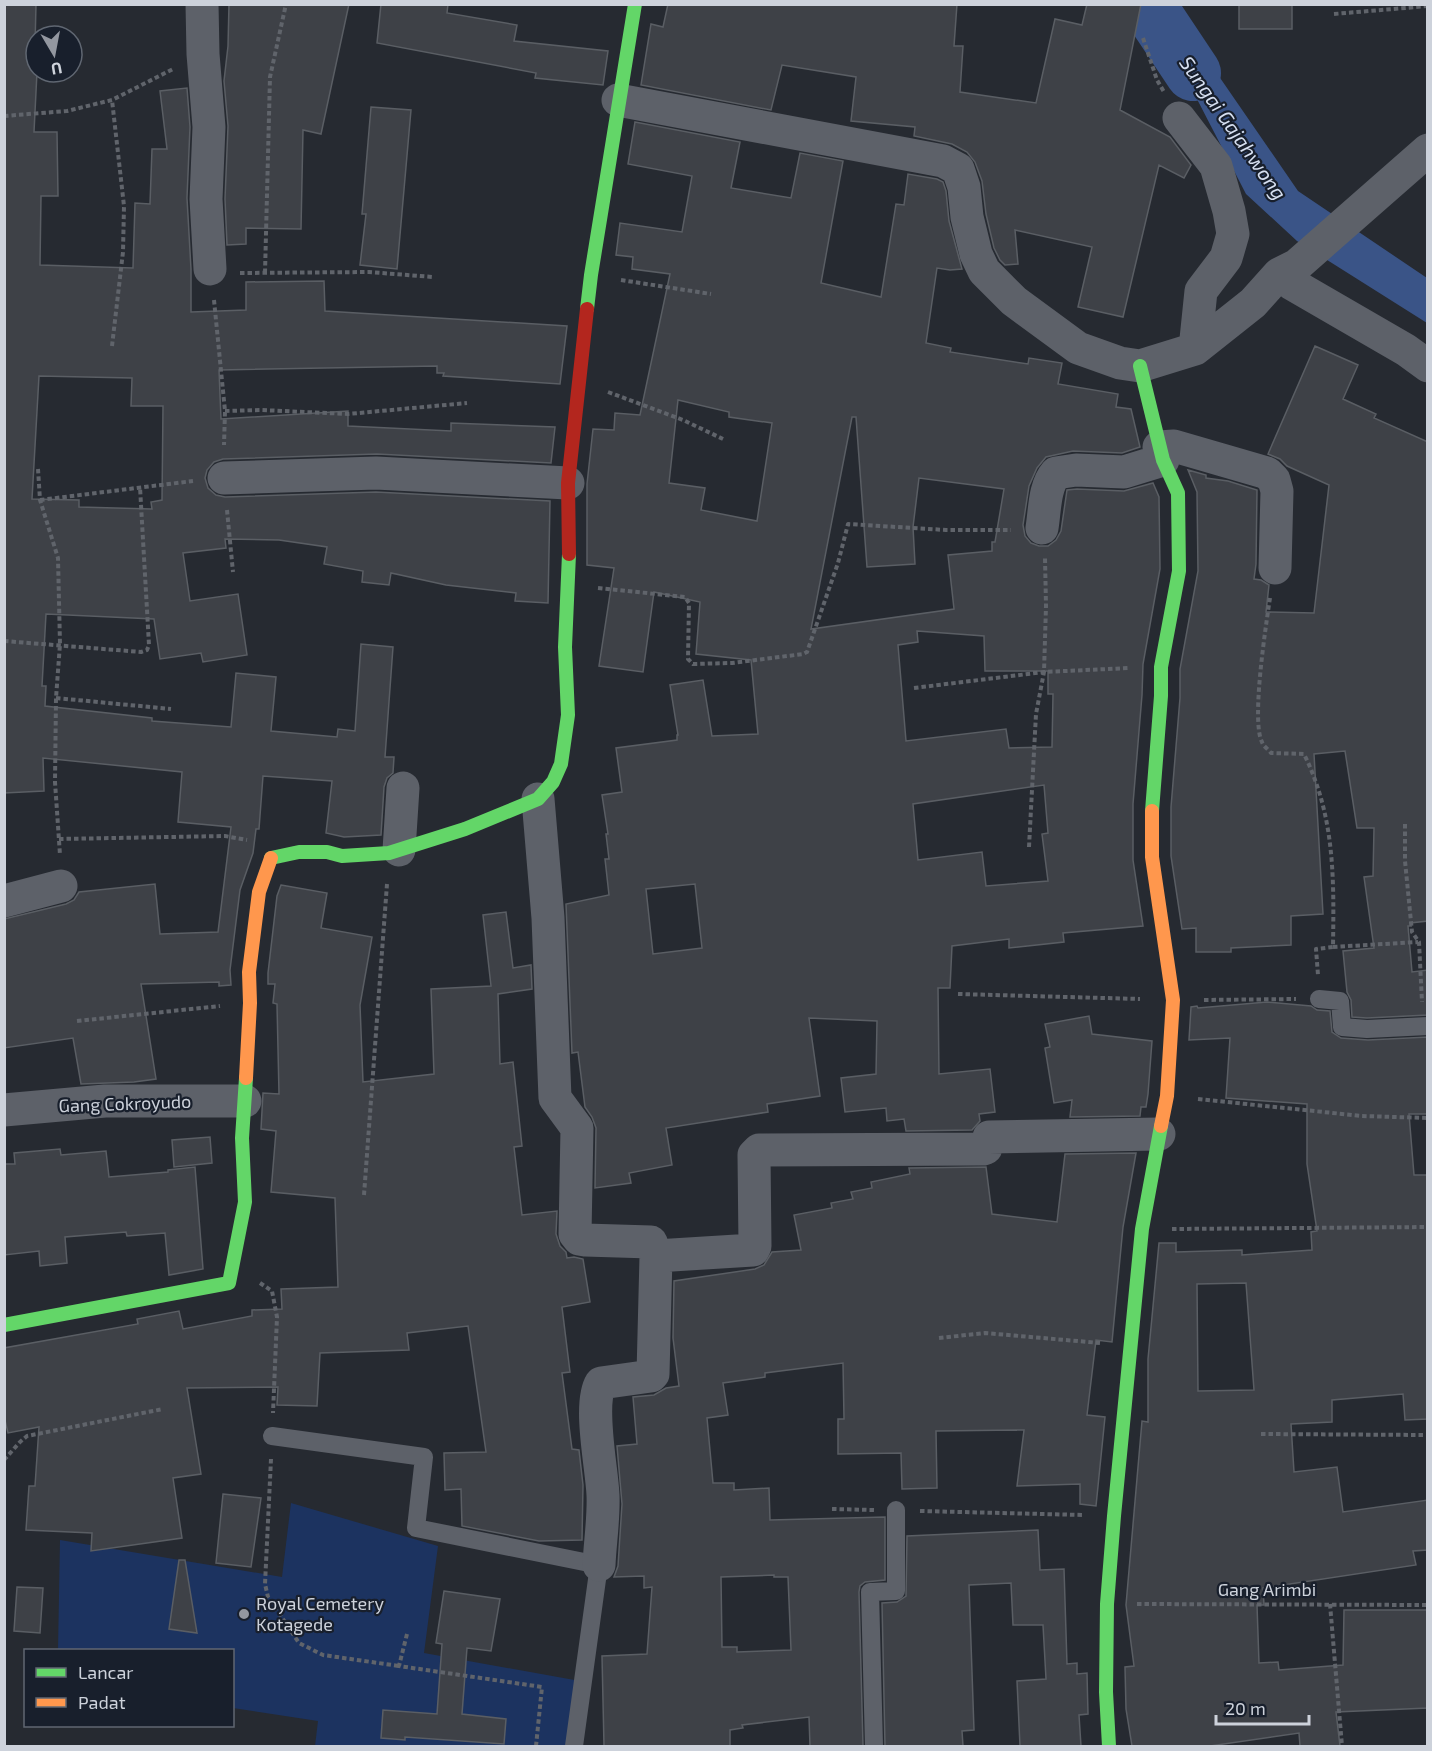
<svg xmlns="http://www.w3.org/2000/svg" width="1432" height="1751" viewBox="0 0 1432 1751" font-family="'Exo 2',sans-serif">
	<style>
		.green { fill: #1c3360 }
		.water { fill: #3a5487 }
		.lines { fill: none; stroke-linecap: round; stroke-linejoin: round }
		.river { stroke: #3a5487; stroke-width: 56 }
		.building { fill: #3e4147; stroke: #5a5e64; stroke-width: 1.5; fill-rule: evenodd }
		.path { stroke: #60646b; stroke-width: 4; stroke-dasharray: 4.5 3; stroke-linecap: butt }
		.lane { stroke: #5d6169; stroke-width: 18 }
		.street { stroke: #5d6169; stroke-width: 33 }
		.fast { stroke: #63d668; stroke-width: 14 }
		.slow { stroke: #ff974d; stroke-width: 14 }
		.jam { stroke: #b3261e; stroke-width: 14 }
		.poi-dot { fill: #9397a0; stroke: #181f2c; stroke-width: 2 }
		.labels { text-anchor: middle; stroke-width: 4.5; stroke-linejoin: round; paint-order: stroke }
		.street-label { font-size: 18px; fill: #cdd2db; stroke: #181f2c }
		.poi-label { font-size: 18px; fill: #cdd2db; stroke: #181f2c; text-anchor: start }
		.water-label { font-size: 20px; font-style: italic; fill: #d7e0f1; stroke: #181f2c }
	</style>
	<rect width="100%" height="100%" fill="#262a31"/>
	<path class="green" d="M291 1503 438 1546 424 1653 580 1681 575 1746H315L318 1721 233 1708 232 1650H58L60 1540 282 1577Z"/>
	<path class="water" d="M1151 10 1185 27 1298 191 1427 278V323L1297 241 1246 194Z"/>
	<g class="lines">
		<path class="river" d="M1147 4 1193 73"/>
	</g>
	<path class="building" d="M4 4H36L35 47 37 72 34 132H57L58 196H41L40 265 133 268 135 203 150 204 152 149H167L160 91 187 88 190 127 187 198 191 269V312L246 310V282L324 281 325 311 567 326 560 384 443 376 444 373H437V366L219 370 221 419 348 411V426L451 431V423L555 427 551 463 377 454 223 459 214 462 207 470 205 478 208 488 216 495 225 497 376 492 550 501 548 603 515 601 516 593 446 585 391 573 389 585 362 582 363 571 324 564 327 547 279 540 225 539 226 548 183 553 190 601 238 594 247 655 203 662 201 653 160 659 154 619 46 614 42 686H46L45 706 152 718V721L231 727 236 673 276 677 271 731 337 737 338 729 355 731 361 644 393 647 385 757H394L393 773 387 778 384 787 381 835 344 837 326 833 332 781 263 776 259 829H256L253 853 240 890 230 970 231 985 219 986V982L141 984 156 1079 134 1082 81 1084 73 1038 4 1048V919L66 904 74 900 79 892 155 884 160 934 218 932 231 827 178 822 182 772 43 758 44 791 4 793ZM39 376 132 378 131 406H163L162 500 151 502 152 509 79 507V500L32 499Z
		M229 4H349L321 134 303 130 301 229 246 228V244L227 245 225 199 228 126 224 81 228 46Z
		M381 4H448L447 13 517 25 514 41 608 51 603 85 535 78 536 73 377 43Z
		M668 4H957L954 46H963L960 92 1036 103 1055 19 1082 25 1087 4H1141L1120 110 1170 137 1191 165 1184 178 1159 165 1123 317 1078 307 1092 247 1015 230 1018 264 1005 265 1000 260 994 248 986 214 982 181 975 162 967 152 952 144 914 136 915 127 851 121 856 77 782 65 771 110 641 85 651 24 663 27Z
		M1239 4H1292V29H1239Z
		M371 107 411 110 397 269 360 265 366 214H362Z
		M635 122 740 142 731 188 791 198 800 153 843 161 821 283 881 297 896 204 904 205 908 174 937 179 943 182 946 191 949 221 962 269 950 270 937 268 926 343 951 348 950 352 1028 364 1029 358 1062 363 1058 384 1118 394 1116 407 1131 409 1140 447 1122 453 1073 451 1046 457 1037 468 1029 486 1023 525 1025 536 1031 543 1039 546H1048L1056 540 1061 531 1067 490 1077 489 1124 491 1153 483 1159 497 1160 569 1143 664 1142 695 1133 804V860L1143 926 1063 933 1064 942 1009 948V939L952 946 950 988H938L939 1074 990 1069 995 1112 979 1114 980 1121 972 1130 906 1131 904 1119 887 1121 886 1108 845 1112 841 1078 876 1074 877 1021 809 1018 820 1096 767 1104 768 1112 666 1128 672 1165 629 1173 631 1183 595 1188 596 1128 592 1117 585 1107 578 1052 572 1053 566 904 609 895 605 859H609L606 834H608L602 795 622 792 616 748 677 740V735H678L670 685 703 680 712 736 758 734 751 660 696 654 700 602 654 592 643 672 599 666 614 568 587 565V484L593 429 614 430 615 413 640 415 670 274 632 269 633 257 616 255 620 223 682 232 692 176 628 164ZM678 400 729 412V417L772 423 757 521 701 510 705 488 669 483ZM852 417H856L867 567 915 564 913 527 919 478 1004 489 995 542H992V551L948 555 954 609 811 629ZM917 631 984 636 985 671H1048V694H1053L1052 747 1009 748 1006 729 906 741 898 645 918 642ZM1044 785 1048 833 1042 834 1048 881 986 886 982 852 918 860 913 804ZM695 884 702 948 653 954 646 889Z
		M1315 346 1358 365 1343 399 1376 414 1374 418 1428 442V921L1410 923 1411 926H1408L1412 972 1428 970V1015L1367 1018 1352 1017 1351 1000 1347 992 1343 951 1374 948 1364 877 1373 876 1374 828H1357L1345 751 1314 754 1323 914 1291 916V945L1231 948V952H1196V928L1182 929 1171 856V807L1180 698V669L1198 571 1197 492 1188 470 1206 475V478L1228 481 1257 490 1256 564 1254 579 1261 580 1269 585 1266 612 1314 613 1329 485 1287 466 1280 459 1268 454Z
		M281 885 327 893 321 928 372 937 360 1005 363 1082 434 1074 431 989 491 986 483 915 506 912 513 968 531 965 532 989 498 994 500 1064 513 1062 522 1146 514 1147 522 1215 557 1211 556 1234 560 1246 566 1252 567 1258 574 1257 583 1259 590 1302 562 1307 570 1372 562 1373 572 1449 579 1450 583 1485 582 1540 539 1541 462 1526 461 1489 445 1490 444 1453 486 1452 468 1326 407 1333 409 1350 320 1353 317 1406 277 1405 278 1387 187 1388 201 1474 173 1478 182 1538 91 1551 92 1533 26 1530 29 1486H35L39 1427 8 1433 4 1416V1348L138 1324 137 1319 179 1311 183 1329 252 1316V1310L282 1309 281 1289 338 1287 335 1198 271 1192 276 1131 261 1129 263 1093 279 1094 277 1004 273 1003 275 984H268V973L277 896Z
		M1267 1002 1311 1006 1317 1010 1330 1011 1332 1032 1341 1038 1368 1040 1428 1037V1114H1409L1414 1175H1428V1419L1405 1420 1403 1394 1332 1400V1422L1291 1424 1294 1472 1337 1467 1343 1512 1428 1500V1550L1413 1551 1416 1565 1263 1588 1264 1605H1257L1259 1663 1278 1662 1279 1670 1343 1665 1344 1610H1428V1708L1336 1712 1340 1746H1300L1299 1733 1210 1746H1132L1126 1709 1125 1667 1134 1666 1126 1605 1142 1421 1148 1422V1359L1159 1243H1176V1252L1242 1250V1255L1312 1250 1311 1232 1317 1231 1307 1164V1104L1226 1098 1230 1038 1189 1040 1191 1007 1197 1006 1198 1008ZM1246 1283 1254 1390 1198 1391 1197 1284Z
		M1089 1016 1092 1034 1152 1041 1148 1094 1146 1107H1141L1140 1116 1070 1117 1072 1100 1054 1103 1045 1048 1050 1047 1045 1024Z
		M210 1137 212 1163 174 1167 172 1140Z
		M60 1149 61 1155 106 1151 109 1177 168 1172V1170L195 1167 203 1269 169 1275 165 1233 127 1236 126 1232 65 1237 67 1263 40 1266 39 1251 4 1255V1164H15L14 1153Z
		M1136 1153 1123 1227 1112 1342 1096 1340 1087 1415 1105 1417 1096 1506 1080 1504V1484L1017 1486 1024 1430 936 1431 937 1488 902 1489 901 1453 838 1454V1419H844L843 1363 765 1373V1377L723 1383 728 1415 707 1418 713 1483H734V1490L769 1488 770 1520 885 1517V1580L865 1582 860 1586 859 1592 863 1746H810L809 1717 742 1725 743 1728 730 1730V1746H604L602 1656 647 1654 652 1587 644 1588V1576L614 1577 618 1566 622 1504 617 1446 637 1444 633 1397 654 1395 666 1388 679 1386 673 1338 674 1281 755 1269 764 1265 772 1252 801 1250 794 1215 832 1208 831 1203 853 1199 851 1192 872 1188 871 1182 910 1174 909 1168 986 1167 992 1214 1057 1222 1065 1154ZM774 1575V1577H788L791 1650 737 1652V1647H722L721 1577Z
		M223 1494 261 1498 251 1567 216 1563Z
		M1038 1530 1040 1570 1064 1569 1067 1664 1077 1663V1674L1087 1673 1088 1714 1079 1715 1081 1746H1020L1017 1681 1046 1679 1043 1625H1013L1011 1583 969 1585 974 1730 962 1731 963 1746H885L882 1603 897 1602 906 1596 907 1536Z
		M179 1560H185L197 1633 169 1629Z
		M17 1587 43 1588 40 1633 14 1631Z
		M444 1591 500 1599 491 1651 467 1648 462 1714 506 1719 504 1744 405 1737V1740L381 1738 383 1710 437 1714 442 1644 436 1643Z"/>
	<g class="lines">
		<path class="path" d="M1334 14 1428 6
			M1143 38 1157 80 1164 92
			M4 116 67 111 112 100 173 69
			M240 273 369 272 433 277
			M265 273 270 77 286 4
			M621 280 711 294
			M214 300 225 411 224 445
			M112 346 123 252 124 206 112 100
			M608 392 683 420 723 439
			M225 411 261 410 348 414 467 403
			M38 469 40 500 58 558 60 644 56 698 55 782 60 855
			M40 500 193 481
			M227 510 233 572
			M598 588 685 597 689 603 688 659 693 664 732 663 803 654 807 652 838 563 848 524 946 530H1011
			M1270 598C1266 625 1251 721 1262 742 1263 746 1268 749 1271 753L1304 754C1335 817 1334 878 1333 947L1316 949 1318 975
			M4 641 141 652 147 650 149 645 140 487
			M914 688 1044 672 1046 606 1045 558
			M56 698 171 709
			M1405 824V861L1412 932 1419 942 1422 1002
			M59 839 225 836 247 840
			M1029 847 1036 714 1044 672 1130 668
			M1333 947 1418 942
			M958 994 1140 999
			M1204 1000 1296 999
			M77 1021 220 1006
			M1198 1099 1362 1116 1428 1118
			M364 1195 387 884
			M1172 1229 1428 1227
			M260 1283 272 1291 277 1317 273 1413
			M939 1338 985 1333 1100 1343
			M1261 1434 1428 1435
			M271 1459 265 1584 268 1597 299 1643 323 1655 399 1666
			M4 1460 20 1442 27 1436 163 1409
			M832 1509 874 1510
			M920 1511 1083 1515
			M1137 1604 1428 1605
			M1330 1604 1342 1746
			M407 1634 399 1666 542 1687 536 1746"/>
		<path class="lane" d="M1319 999 1340 1001 1342 1027 1367 1029 1428 1026
			M272 1436 424 1457 416 1528 599 1565 574 1746
			M874 1746 870 1592 896 1591V1510"/>
		<path class="street" d="M202 4 203 54 209 127 206 199 210 269
			M618 100 943 161 958 169 964 187 967 217 976 254 984 271 1014 301 1078 348 1120 363 1140 366 1195 349 1253 303 1279 274 1297 265 1428 150
			M1179 118 1216 166 1229 211 1233 234 1226 258 1201 291 1195 349
			M1279 274 1292 284 1406 350 1428 366
			M1159 447 1174 446 1267 473 1274 480 1277 491 1275 568
			M224 478 376 473 568 483
			M1042 528C1045 510 1044 487 1056 473L1076 470 1124 472 1163 460
			M538 799 548 918 555 1098 577 1128 575 1234 579 1239 585 1240 651 1242 656 1256 653 1374 651 1376 601 1383C588 1404 602 1468 603 1495 604 1518 600 1542 599 1565
			M399 850 403 788
			M4 901 61 886
			M4 1110 105 1101H245
			M656 1256 753 1250 755 1246 754 1155 759 1150 983 1149 986 1148 989 1137 1159 1134"/>
		<path class="fast" d="M587 309 591 275 635 4
			M1140 366 1163 460 1178 493 1179 571 1161 667V696L1152 811
			M271 858 299 852H327L342 856 389 853 465 829 538 799 553 782 561 764 568 715 565 647 569 554
			M4 1325 229 1283 245 1202 242 1138 246 1078
			M1109 1746 1106 1692 1107 1604 1114 1516 1142 1229 1161 1126"/>
		<path class="slow" d="M1152 811V857L1173 1000 1167 1096 1161 1126
			M246 1078 250 1003 249 972 259 892 271 858"/>
		<path class="jam" d="M569 554 568 483 587 309"/>
	</g>
	<circle class="poi-dot" cx="244" cy="1614" r="6"/>
	<g class="labels">
		<g class="street-label">
			<text transform="translate(125 1104) rotate(-2)" y="6">Gang Cokroyudo</text>
			<text x="1267" y="1596">Gang Arimbi</text>
		</g>
		<g class="poi-label">
			<text x="256" y="1610">Royal Cemetery<tspan x="256" dy="21">Kotagede</tspan></text>
		</g>
		<g class="water-label">
			<text transform="translate(1233 128) rotate(55)" y="7">Sungai Gajahwong</text>
		</g>
	</g>
	<rect width="1432" height="1751" fill="none" stroke="#cdd2db" stroke-width="12"/>
	<rect x="24" y="1649" width="210" height="78" fill="#181f2c" stroke="#606772" stroke-width="1.5"/>
	<rect x="36" y="1668" width="30" height="9" fill="#63d668" stroke="#606772" stroke-width="1.5"/>
	<text x="78" y="1679" font-size="18" fill="#cdd2db">Lancar</text>
	<rect x="36" y="1698" width="30" height="9" fill="#ff974d" stroke="#606772" stroke-width="1.5"/>
	<text x="78" y="1709" font-size="18" fill="#cdd2db">Padat</text>
	<g transform="translate(54 54) rotate(170)"><circle r="28" fill="#181f2c" stroke="#606772" stroke-width="1.5"/>
	<path d="M0-4.5L10 22L0 15L-10 22Z" fill="#9397a0"/>
	<text y="-9" font-size="16" font-weight="bold" text-anchor="middle" fill="#cdd2db">U</text>
	</g>
	<path d="M1216 1715v9h93v-9" fill="none" stroke="#cdd2db" stroke-width="3"/>
	<text x="1225" y="1715" font-size="18" fill="#cdd2db" stroke="#181f2c" stroke-width="4.5" paint-order="stroke">20 m</text>
</svg>
